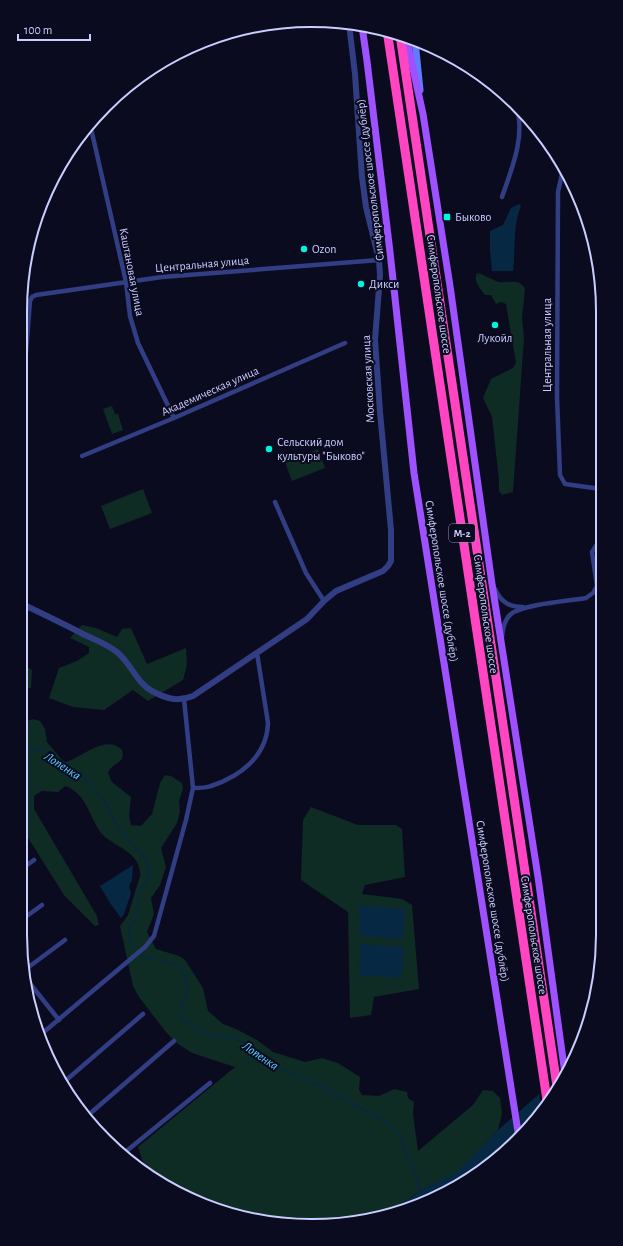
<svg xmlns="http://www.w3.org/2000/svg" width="623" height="1246" viewBox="0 0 623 1246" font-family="'Alegreya Sans',sans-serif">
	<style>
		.green { fill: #0e2b24 }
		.water { fill: #072843 }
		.pier { fill: #0b0b20 }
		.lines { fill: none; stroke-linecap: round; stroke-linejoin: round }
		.stream { stroke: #072843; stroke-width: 1.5 }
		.minor { stroke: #323e83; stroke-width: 4.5 }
		.tertiary { stroke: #323e83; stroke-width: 6 }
		.secondary { stroke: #617bff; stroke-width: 7 }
		.primary { stroke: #9d51ff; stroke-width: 7 }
		.motorway { stroke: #ff45c1; stroke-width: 9 }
		.poi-dot { fill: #00f5df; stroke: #0b0b20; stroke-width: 1.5 }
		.labels { text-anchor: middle; stroke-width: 4; stroke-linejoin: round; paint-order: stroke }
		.shield { fill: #0b0b20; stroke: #9194bc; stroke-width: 1 }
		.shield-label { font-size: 11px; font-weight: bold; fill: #caceff }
		.street-label { font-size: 12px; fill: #caceff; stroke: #0b0b20 }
		.poi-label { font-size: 12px; fill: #caceff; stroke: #0b0b20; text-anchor: start }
		.water-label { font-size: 13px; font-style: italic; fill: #58d1ff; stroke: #0b0b20 }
		.rim { fill: none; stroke: #caceff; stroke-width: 2 }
	</style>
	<rect width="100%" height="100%" fill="#0b0b20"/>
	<path class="green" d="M477 273C483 274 486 277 492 279 495 281 500 283 504 282 513 282 519 280 525 288L522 318 524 338 513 492 502 495 499 491V480L492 417 483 398 491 379 513 368 516 363 506 304 501 302 496 304 491 295H485C480 288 473 282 477 273Z
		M112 406 115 414H118L123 430 112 434 103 409Z
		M318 449 325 468 292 481 285 462Z
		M143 489 152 513 110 529 101 506Z
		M82 625 96 628 117 637 122 629 131 628 147 664 186 648 187 665 183 680 148 701 133 690 104 710 73 707 49 698 59 668 77 661 89 653V647L70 638Z
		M24 665 32 670 31 688 20 689V666Z
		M33 719 40 721 45 729 47 742 62 760 65 762C81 759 105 733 122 750 126 764 113 761 108 773L112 782 131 797 129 816 131 825 141 826 152 814 160 783 165 775 171 776 182 783 183 789 179 801 180 811 177 823 161 848 166 867 160 885 151 898 154 914 147 932 156 949 179 956 185 960 203 988 208 1011 223 1024 236 1029 257 1040 273 1052 305 1062 322 1058 338 1063 360 1077 359 1090 362 1095 379 1096 394 1089 407 1092 408 1098 414 1102 413 1114 418 1151 473 1105 483 1090 493 1091 500 1098 502 1113 498 1130 457 1173 425 1188 388 1212 349 1224 254 1220 200 1204 150 1177 138 1166 144 1165 138 1147 235 1067 192 1053 178 1044 166 1032 139 997 133 986 120 926 128 915 140 876C141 871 138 863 135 859 128 849 110 843 102 834 89 818 87 793 65 786L58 792 42 791 34 796V809L97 916 99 925 95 926 64 895 20 825V720L24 722Z
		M311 807 358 825H396L402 829 405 877 365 885 362 894 402 899 412 905 419 989 374 997 371 1015 350 1018 348 912 301 880 303 820Z"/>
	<path class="water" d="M519 204 521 206C512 227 516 250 513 271H492L490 250V231L503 225 511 208Z
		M133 865 132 880 129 886 131 893 124 914 121 918 110 903 100 886Z
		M359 905 405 909 403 939 360 936Z
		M360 944 404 947 401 978 359 975Z
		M570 1067 536 1115 473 1172 440 1196 388 1212 425 1188 457 1172 498 1130Z"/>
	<path class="pier" d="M571 1065V1066L541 1107 539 1093 569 1066Z"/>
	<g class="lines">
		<path class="stream" d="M20 748 44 751 54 761 79 772 104 800 120 830 145 858 150 872 138 897 136 920C130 925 128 928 129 936 135 963 153 956 172 964 176 965 180 968 183 970L189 989 181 1006V1015L184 1021 211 1036H225L247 1043 268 1063 321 1086 385 1122 401 1138 421 1191"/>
		<path class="minor" d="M90 124 126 282 130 316 138 343 174 418
			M563 169 558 192 557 397 560 475 565 484 601 489
			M502 197C512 168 525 138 517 107
			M21 386 22 384 24 377 30 301 32 297 36 295 162 277 379 260
			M82 456 174 418 345 343
			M275 502 306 573 324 601
			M495 589C501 602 509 607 523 607
			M502 637C503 629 504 620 511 614 524 604 569 601 586 598L593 593 597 586 592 552 601 538
			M193 788C199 788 206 788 211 786 241 776 267 756 268 723L257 653
			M20 870 34 860
			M20 921 42 905
			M26 969 65 940
			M28 981 59 1020
			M39 1036 145 947 154 936 186 820 193 788 184 699
			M64 1082 143 1014
			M86 1117 174 1041
			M124 1153 210 1083"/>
		<path class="tertiary" d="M20 603C41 613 62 623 83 634 95 640 108 644 118 653 131 664 137 683 152 691 167 699 177 702 193 696L307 619 324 601 336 591 383 571 388 566 391 561V530L380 412 375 340 380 275 379 260 366 207 362 177 355 74 349 24"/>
		<path class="secondary" d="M415 41 420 90"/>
		<path class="primary" d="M362 26 367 61 390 252 414 473 519 1138
			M406 37 423 114 450 286 492 584 538 877 565 1074"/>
		<path class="motorway" d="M387 30 547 1100
			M400 35 557 1086"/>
	</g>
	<g class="poi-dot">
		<rect x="443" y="213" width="8" height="8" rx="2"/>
		<circle cx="304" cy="249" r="4"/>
		<circle cx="361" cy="284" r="4"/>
		<circle cx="495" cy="325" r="4"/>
		<circle cx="269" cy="449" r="4"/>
	</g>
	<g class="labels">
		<rect class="shield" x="449" y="524" width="26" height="18" rx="3"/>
		<g class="shield-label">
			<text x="462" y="537">М-2</text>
		</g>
		<g class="street-label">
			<text transform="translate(370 180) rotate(-97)" y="4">Симферопольское шоссе (дублёр)</text>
			<text transform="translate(202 264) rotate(-5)" y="4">Центральная улица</text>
			<text transform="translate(132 272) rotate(79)" y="4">Каштановая улица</text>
			<text transform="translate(439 294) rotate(82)" y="4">Симферопольское шоссе</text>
			<text transform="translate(547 345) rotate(-90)" y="4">Центральная улица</text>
			<text transform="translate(368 379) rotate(-93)" y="4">Московская улица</text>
			<text transform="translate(210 391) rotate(-24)" y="4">Академическая улица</text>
			<text transform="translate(442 581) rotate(81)" y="4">Симферопольское шоссе (дублёр)</text>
			<text transform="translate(486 614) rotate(82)" y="4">Симферопольское шоссе</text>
			<text transform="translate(493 901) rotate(81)" y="4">Симферопольское шоссе (дублёр)</text>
			<text transform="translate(534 935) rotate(81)" y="4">Симферопольское шоссе</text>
		</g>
		<g class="poi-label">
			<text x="455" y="221">Быково</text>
			<text x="312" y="253">Ozon</text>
			<text x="369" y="288">Дикси</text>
			<text x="495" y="342" text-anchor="middle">Лукойл</text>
			<text x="277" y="446">Сельский дом<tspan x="277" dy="14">культуры "Быково"</tspan></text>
		</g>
		<g class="water-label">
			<text transform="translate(63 765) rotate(33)" y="5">Лопенка</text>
			<text transform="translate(261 1055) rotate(34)" y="5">Лопенка</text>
		</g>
	</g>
	<path d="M0 0H623V1246H0ZM311 27H312A284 284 0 0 1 596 311V935A284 284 0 0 1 312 1219H311A284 284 0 0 1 27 935V311A284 284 0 0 1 311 27Z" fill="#0b0b20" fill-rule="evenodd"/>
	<path class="rim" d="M311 27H312A284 284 0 0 1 596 311V935A284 284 0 0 1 312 1219H311A284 284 0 0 1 27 935V311A284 284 0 0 1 311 27Z"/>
	<path d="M18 34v6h72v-6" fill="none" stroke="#caceff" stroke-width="2"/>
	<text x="24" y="34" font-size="12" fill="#caceff" stroke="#0b0b20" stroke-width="3" paint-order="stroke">100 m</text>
</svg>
